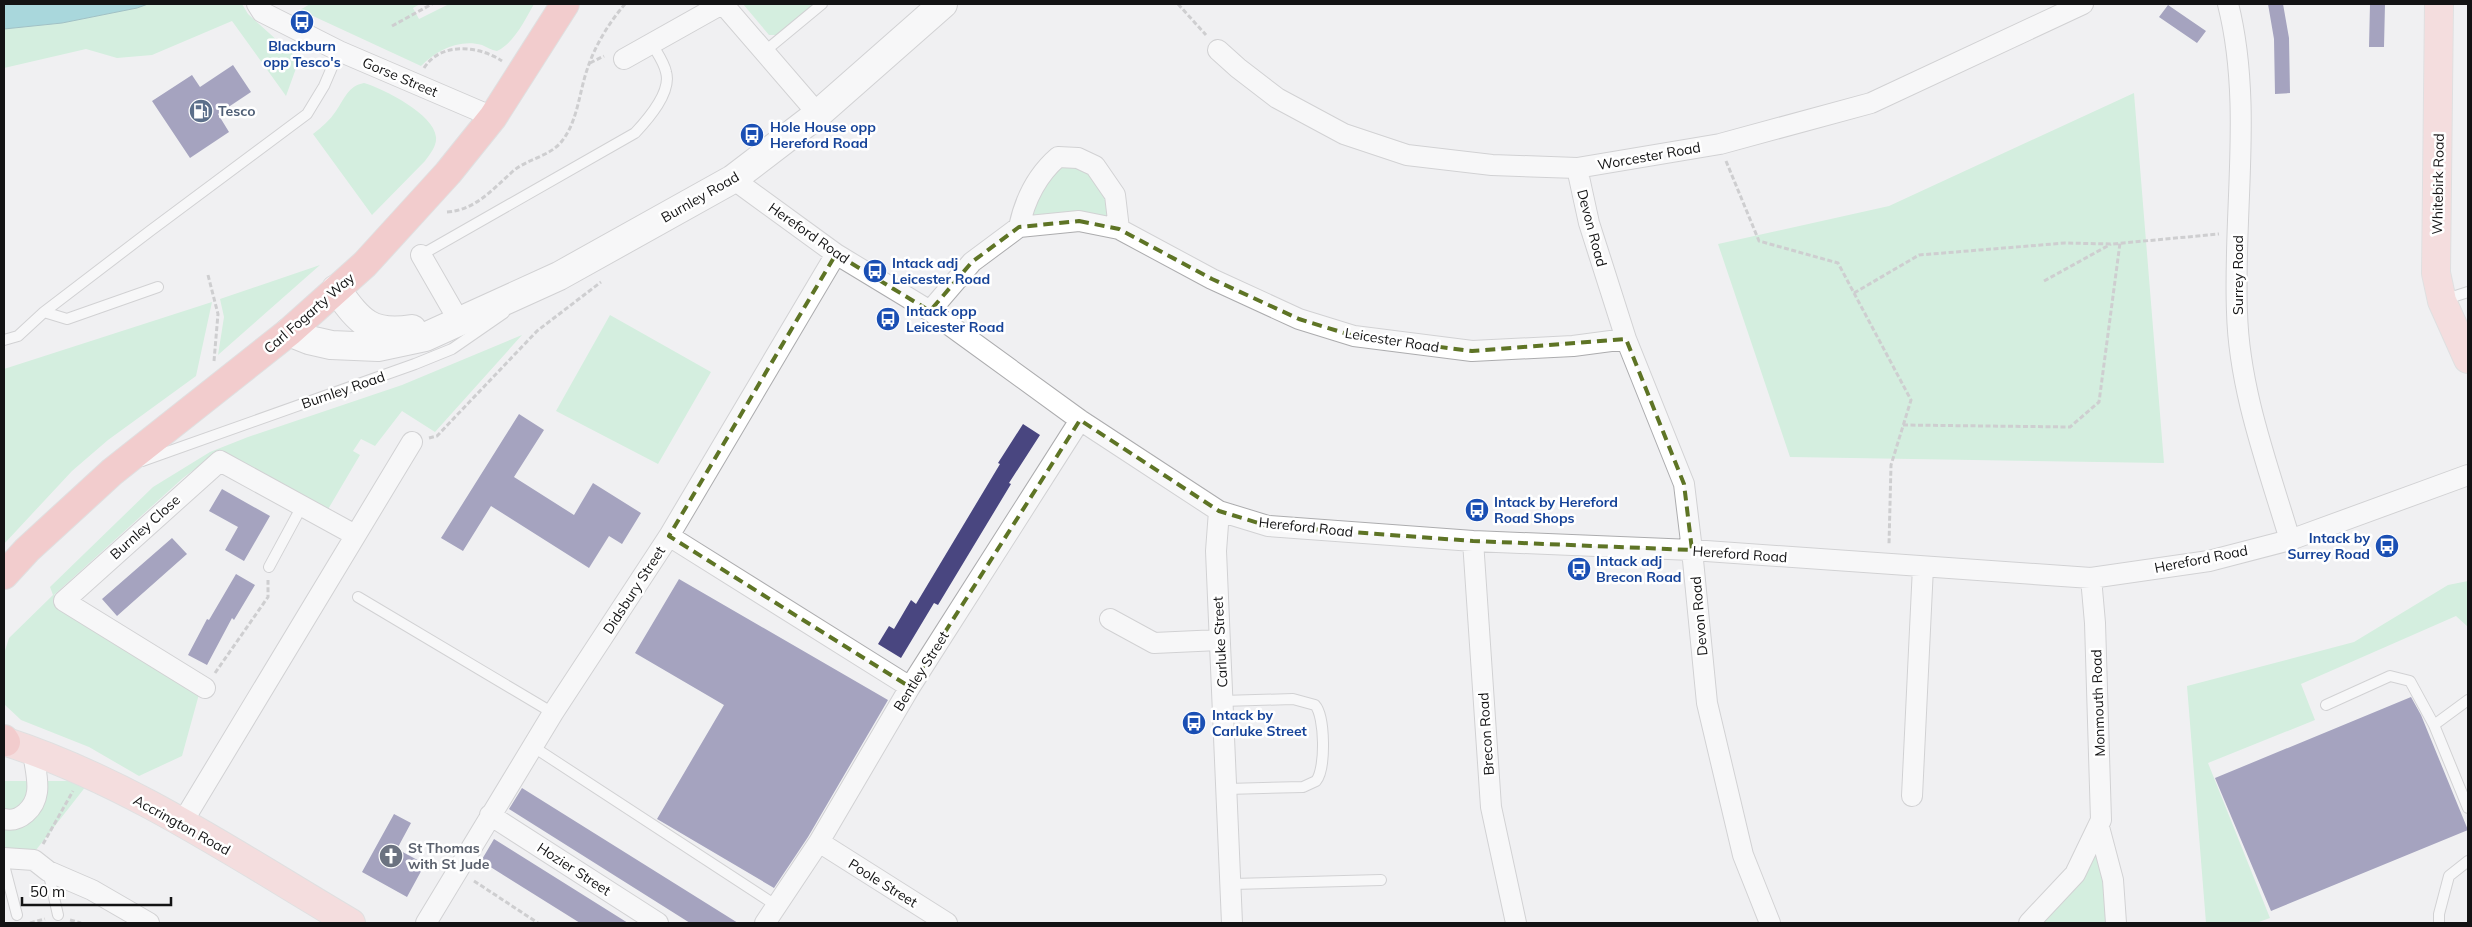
<svg xmlns="http://www.w3.org/2000/svg" width="2472" height="927" viewBox="0 0 2472 927" font-family="Mulish,sans-serif">
	<style>
		.green { fill: #b1ecc7 }
		.water { fill: #53b9c1; stroke: #40878d }
		.building { fill: #494680 }
		.lines { fill: none; stroke-linecap: round; stroke-linejoin: round }
		.lane-casing { stroke: #acacae; stroke-width: 12 }
		.street-casing { stroke: #acacae; stroke-width: 22 }
		.secondary-casing { stroke: #acacae; stroke-width: 30 }
		.primary-casing { stroke: #cbcbcb; stroke-width: 30 }
		.highway-casing { stroke: #cbcbcb; stroke-width: 30 }
		.path { stroke: #a5a5a7; stroke-width: 3; stroke-dasharray: 5 2.5; stroke-linecap: butt }
		.lane { stroke: #fff; stroke-width: 10 }
		.street { stroke: #fff; stroke-width: 20 }
		.secondary { stroke: #fff; stroke-width: 28 }
		.primary { stroke: #f8c6c5; stroke-width: 28 }
		.highway { stroke: #f4a09f; stroke-width: 28 }
		.marked { fill: none; stroke: #5e7425; stroke-width: 4; stroke-dasharray: 10 6; stroke-linejoin: round }
		.labels { text-anchor: middle; stroke-width: 5; stroke-linejoin: round; paint-order: stroke }
		.transit-label { font-size: 14px; font-weight: bold; fill: #164399; stroke: #fff; text-anchor: start }
		.street-label { font-size: 14px; fill: #131314; stroke: #fff }
		.service-label { font-size: 14px; font-weight: bold; fill: #4e5e75; stroke: #fff; text-anchor: start }
		.worship-label { font-size: 14px; font-weight: bold; fill: #5b616d; stroke: #fff; text-anchor: start }
	</style>
	<rect width="100%" height="100%" fill="#f0f0f2"/>
	<path class="green" d="M148 4H242L248 14 299 60 286 96 232 21 152 55 117 58 86 49 4 68V29L62 23 137 8Z
		M310 4H420L413 8 419 19 449 4H534C525 20 514 43 497 51 491 50 487 47 482 45 459 39 437 50 421 66L300 10Z
		M743 4H814L779 35H769Z
		M364 83C384 89 434 114 436 137 437 146 430 154 425 161L372 215 313 134C322 127 330 120 336 111 345 98 348 86 364 83Z
		M2134 93 2164 463 1790 457 1718 244 1889 206Z
		M1058 157 1095 166 1119 229 1019 227Z
		M320 265 218 355 224 317 220 299Z
		M212 302 196 376 108 440 72 471 4 544V369Z
		M610 315 711 372 658 464 556 411Z
		M522 335 435 432 402 411 375 446 361 439 353 451 360 455 327 511 207 460 183 478 54 595 201 687 182 756 139 776 89 747 21 720 4 704V654L9 638 53 595 50 587 153 487 210 452 248 437 402 385Z
		M2468 581V627L2456 616 2301 684 2315 720 2208 763 2270 918 2256 923H2206L2187 686 2354 642 2448 585Z
		M4 781H90L36 850 4 848Z
		M2099 827 2116 923H2029Z"/>
	<path class="water" d="M4 4H148L137 8 62 23 4 29Z"/>
	<path class="building" d="M2268 4H2283L2289 38 2290 93 2275 94 2274 39Z
		M2370 4H2385L2384 47H2369Z
		M2168 5 2206 31 2197 43 2159 17Z
		M233 65 251 92 218 114 229 132 190 158 152 101 192 75 200 87Z
		M519 414 544 430 514 477 574 515 593 483 641 513 622 544 609 536 589 568 491 506 463 551 441 538Z
		M1023 424 1040 435 1009 483 1011 484 938 605 934 603 901 658 878 644 889 626 894 629 911 600 916 604 1000 464 998 463Z
		M222 489 270 516 244 561 225 550 238 527 209 511Z
		M172 538 187 554 117 616 102 599Z
		M236 574 255 585 234 620 232 618 207 665 188 655 207 619 209 620Z
		M679 579 888 700 808 837 774 888 657 819 724 705 635 653Z
		M2411 697 2421 715 2468 830 2271 911 2215 778Z
		M522 788 738 923H690L509 809Z
		M394 814 411 823 397 849 425 864 407 897 362 872Z
		M494 839 628 923H580L481 861Z"/>
	<g class="lines">
		<g class="lane-casing">
			<path id="lane" d="M764 52 822 4
				M421 255 635 133C648 119 672 92 666 72 664 62 657 53 652 44
				M2443 300 2468 292
				M44 312 67 319 158 287
				M4 340 18 336 44 312 150 231 307 114 324 86 339 51
				M142 461 415 364 452 349 504 313
				M269 567 302 506
				M358 597 553 713
				M2468 700 2434 725 2468 808
				M1222 701 1293 699 1315 705C1325 716 1326 769 1316 781L1303 787 1227 789
				M2326 705 2390 676 2410 681 2434 725
				M532 746 777 906
				M4 865 17 915
				M48 871 58 915
				M1232 884 1381 880
				M2439 923V914L2449 876 2468 861"/>
		</g>
		<g class="street-casing">
			<path id="street" d="M257 4 262 12 339 51 493 117
				M723 4 818 114
				M2228 4C2253 103 2233 211 2237 312 2239 390 2268 466 2290 540
				M1218 50 1238 68 1277 98 1344 134 1407 155 1492 165 1577 168 1720 144 1871 103 2083 4
				M624 59 722 4
				M1577 168 1589 223 1626 339 1684 484 1692 550 1707 703 1743 855 1770 923
				M733 179 836 254 930 311 1080 420 1219 511 1268 526 1473 541 1692 550 2091 578 2209 561 2290 540 2468 475
				M1019 227C1025 199 1036 176 1058 157L1078 158 1095 166 1115 195 1119 229
				M421 255 459 321
				M930 311 972 262 1019 227 1079 221 1119 229 1212 279 1299 319 1354 336 1472 351 1573 346 1626 339
				M1219 511 1216 551 1232 923
				M669 536 910 687
				M1473 541 1491 807 1516 923
				M1110 619 1154 643 1219 640
				M205 688 64 601 220 461 355 535
				M1912 796 1923 567
				M490 815 658 923
				M4 819C20 823 35 808 37 792 39 780 34 763 33 751
				M182 823 412 442
				M2099 827 2113 880 2116 923
				M819 842 947 923
				M4 858 34 860 48 871 92 890 149 923
				M426 923 553 713 669 536 836 254
				M765 923 819 842 910 687 1080 420
				M2029 923 2075 874 2101 820 2095 623 2091 578"/>
		</g>
		<g class="secondary-casing">
			<path id="secondary" d="M336 289C359 320 369 336 412 329
				M289 332 309 340 331 345 378 347 425 337 559 276 733 179 818 114 943 4"/>
		</g>
		<g class="primary-casing">
			<path id="primary" d="M2439 4 2436 273 2442 301 2468 359
				M4 741C128 781 239 857 351 923"/>
		</g>
		<g class="highway-casing">
			<path id="highway" d="M4 575 27 550 112 472 289 332 365 264 448 173 493 117 565 4
				M4 739 6 742"/>
		</g>
		<path class="path" d="M1178 4 1206 35
			M392 26 432 4
			M590 63 604 56
			M424 68C441 41 480 46 502 61
			M1726 161 1759 241 1838 263 1911 400 1891 465 1889 544
			M447 212C475 210 492 190 511 173 525 159 550 157 562 141 577 122 579 95 586 73 594 47 608 24 625 4
			M208 275 218 314 214 361
			M2044 281 2111 244
			M1854 293 1919 255 2065 243 2112 244 2219 234
			M1903 425 2070 427 2099 402 2120 243
			M429 438 437 436 537 331 601 282
			M215 673 268 597V580
			M43 844 73 791
			M474 881 538 923
			M70 920 81 923
			M30 923 45 919"/>
		<use href="#lane" class="lane"/>
		<use href="#street" class="street"/>
		<use href="#secondary" class="secondary"/>
		<use href="#primary" class="primary"/>
		<use href="#highway" class="highway"/>
	</g>
	<path d="M0 0H2472V927H0ZM1079 221 1119 229 1212 279 1299 319 1354 336 1472 351 1626 339 1684 484 1692 550 1473 541 1268 526 1219 511 1080 420 910 687 669 536 836 254 930 311 972 262 1019 227Z" fill="#f0f0f2" fill-opacity=".55" fill-rule="evenodd"/>
	<path class="marked" d="M1079 221 1119 229 1212 279 1299 319 1354 336 1472 351 1626 339 1684 484 1692 550 1473 541 1268 526 1219 511 1080 420 910 687 669 536 836 254 930 311 972 262 1019 227Z"/>
	<defs>
		<g id="bus-disc" transform="scale(1.25)"><circle r="9.5" fill="#1a4fb4" stroke="#fff"/><path d="M-5-6H5V4H4V6H2V4H-2V6H-4V4H-5ZM-3.5-4V0h7V-4ZM-3.5 1.2v1.5H-2V1.2ZM2 1.2v1.5H3.5V1.2Z" fill="#fff"/></g>
		<g id="fuel-disc" transform="scale(1.25)"><circle r="9.5" fill="#5c6f8a" stroke="#fff"/><path d="M-5.5-6h7V0h2V4h1.3V-2.5L3-4.5l.8-.8L6-3V5H2.5V1h-1V6h-7ZM-4.2-4.7v3.2H.2V-4.7Z" fill="#fff"/></g>
		<g id="church-disc" transform="scale(1.25)"><circle r="9.5" fill="#6b7280" stroke="#fff"/><path d="M-1.2-6h2.4v3.5h3.3v2.4h-3.3V6h-2.4V-.1h-3.3v-2.4h3.3Z" fill="#fff"/></g>
	</defs>
	<g fill-rule="evenodd">
		<use href="#bus-disc" x="302" y="22"/>
		<use href="#fuel-disc" x="201" y="111"/>
		<use href="#bus-disc" x="752" y="135"/>
		<use href="#bus-disc" x="875" y="271"/>
		<use href="#bus-disc" x="888" y="319"/>
		<use href="#bus-disc" x="1477" y="510"/>
		<use href="#bus-disc" x="2387" y="546"/>
		<use href="#bus-disc" x="1579" y="569"/>
		<use href="#bus-disc" x="1194" y="723"/>
		<use href="#church-disc" x="391" y="856"/>
	</g>
	<g class="labels">
		<g class="transit-label">
			<text x="302" y="51" text-anchor="middle">Blackburn<tspan x="302" dy="16">opp Tesco's</tspan></text>
			<text x="770" y="132">Hole House opp<tspan x="770" dy="16">Hereford Road</tspan></text>
			<text x="892" y="268">Intack adj<tspan x="892" dy="16">Leicester Road</tspan></text>
			<text x="906" y="316">Intack opp<tspan x="906" dy="16">Leicester Road</tspan></text>
			<text x="1494" y="507">Intack by Hereford<tspan x="1494" dy="16">Road Shops</tspan></text>
			<text x="2370" y="543" text-anchor="end">Intack by<tspan x="2370" dy="16">Surrey Road</tspan></text>
			<text x="1596" y="566">Intack adj<tspan x="1596" dy="16">Brecon Road</tspan></text>
			<text x="1212" y="720">Intack by<tspan x="1212" dy="16">Carluke Street</tspan></text>
		</g>
		<g class="street-label">
			<text transform="translate(400 77) rotate(23)" y="5">Gorse Street</text>
			<text transform="translate(1649 156) rotate(-10)" y="5">Worcester Road</text>
			<text transform="translate(2438 184) rotate(-89)" y="5">Whitebirk Road</text>
			<text transform="translate(700 197) rotate(-30)" y="5">Burnley Road</text>
			<text transform="translate(1592 228) rotate(75)" y="5">Devon Road</text>
			<text transform="translate(809 233) rotate(35)" y="5">Hereford Road</text>
			<text transform="translate(2238 275) rotate(-90)" y="5">Surrey Road</text>
			<text transform="translate(309 313) rotate(-41)" y="5">Carl Fogarty Way</text>
			<text transform="translate(1392 340) rotate(9)" y="5">Leicester Road</text>
			<text transform="translate(343 390) rotate(-19)" y="5">Burnley Road</text>
			<text transform="translate(145 527) rotate(-42)" y="5">Burnley Close</text>
			<text transform="translate(1306 527) rotate(6)" y="5">Hereford Road</text>
			<text transform="translate(1740 554) rotate(4)" y="5">Hereford Road</text>
			<text transform="translate(2201 559) rotate(-11)" y="5">Hereford Road</text>
			<text transform="translate(634 590) rotate(-57)" y="5">Didsbury Street</text>
			<text transform="translate(1699 616) rotate(-95)" y="5">Devon Road</text>
			<text transform="translate(1220 642) rotate(-93)" y="5">Carluke Street</text>
			<text transform="translate(921 671) rotate(-58)" y="5">Bentley Street</text>
			<text transform="translate(2098 703) rotate(-92)" y="5">Monmouth Road</text>
			<text transform="translate(1486 734) rotate(-94)" y="5">Brecon Road</text>
			<text transform="translate(182 825) rotate(29)" y="5">Accrington Road</text>
			<text transform="translate(574 869) rotate(33)" y="5">Hozier Street</text>
			<text transform="translate(883 883) rotate(32)" y="5">Poole Street</text>
		</g>
		<g class="service-label">
			<text x="218" y="116">Tesco</text>
		</g>
		<g class="worship-label">
			<text x="408" y="853">St Thomas<tspan x="408" dy="16">with St Jude</tspan></text>
		</g>
	</g>
	<rect width="2472" height="927" fill="none" stroke="#131314" stroke-width="10"/>
	<path d="M22 897v8h149v-8" fill="none" stroke="#131314" stroke-width="2.5"/>
	<text x="30" y="897" font-size="15" fill="#131314" stroke="#ffffff" stroke-width="4" paint-order="stroke">50 m</text>
</svg>
